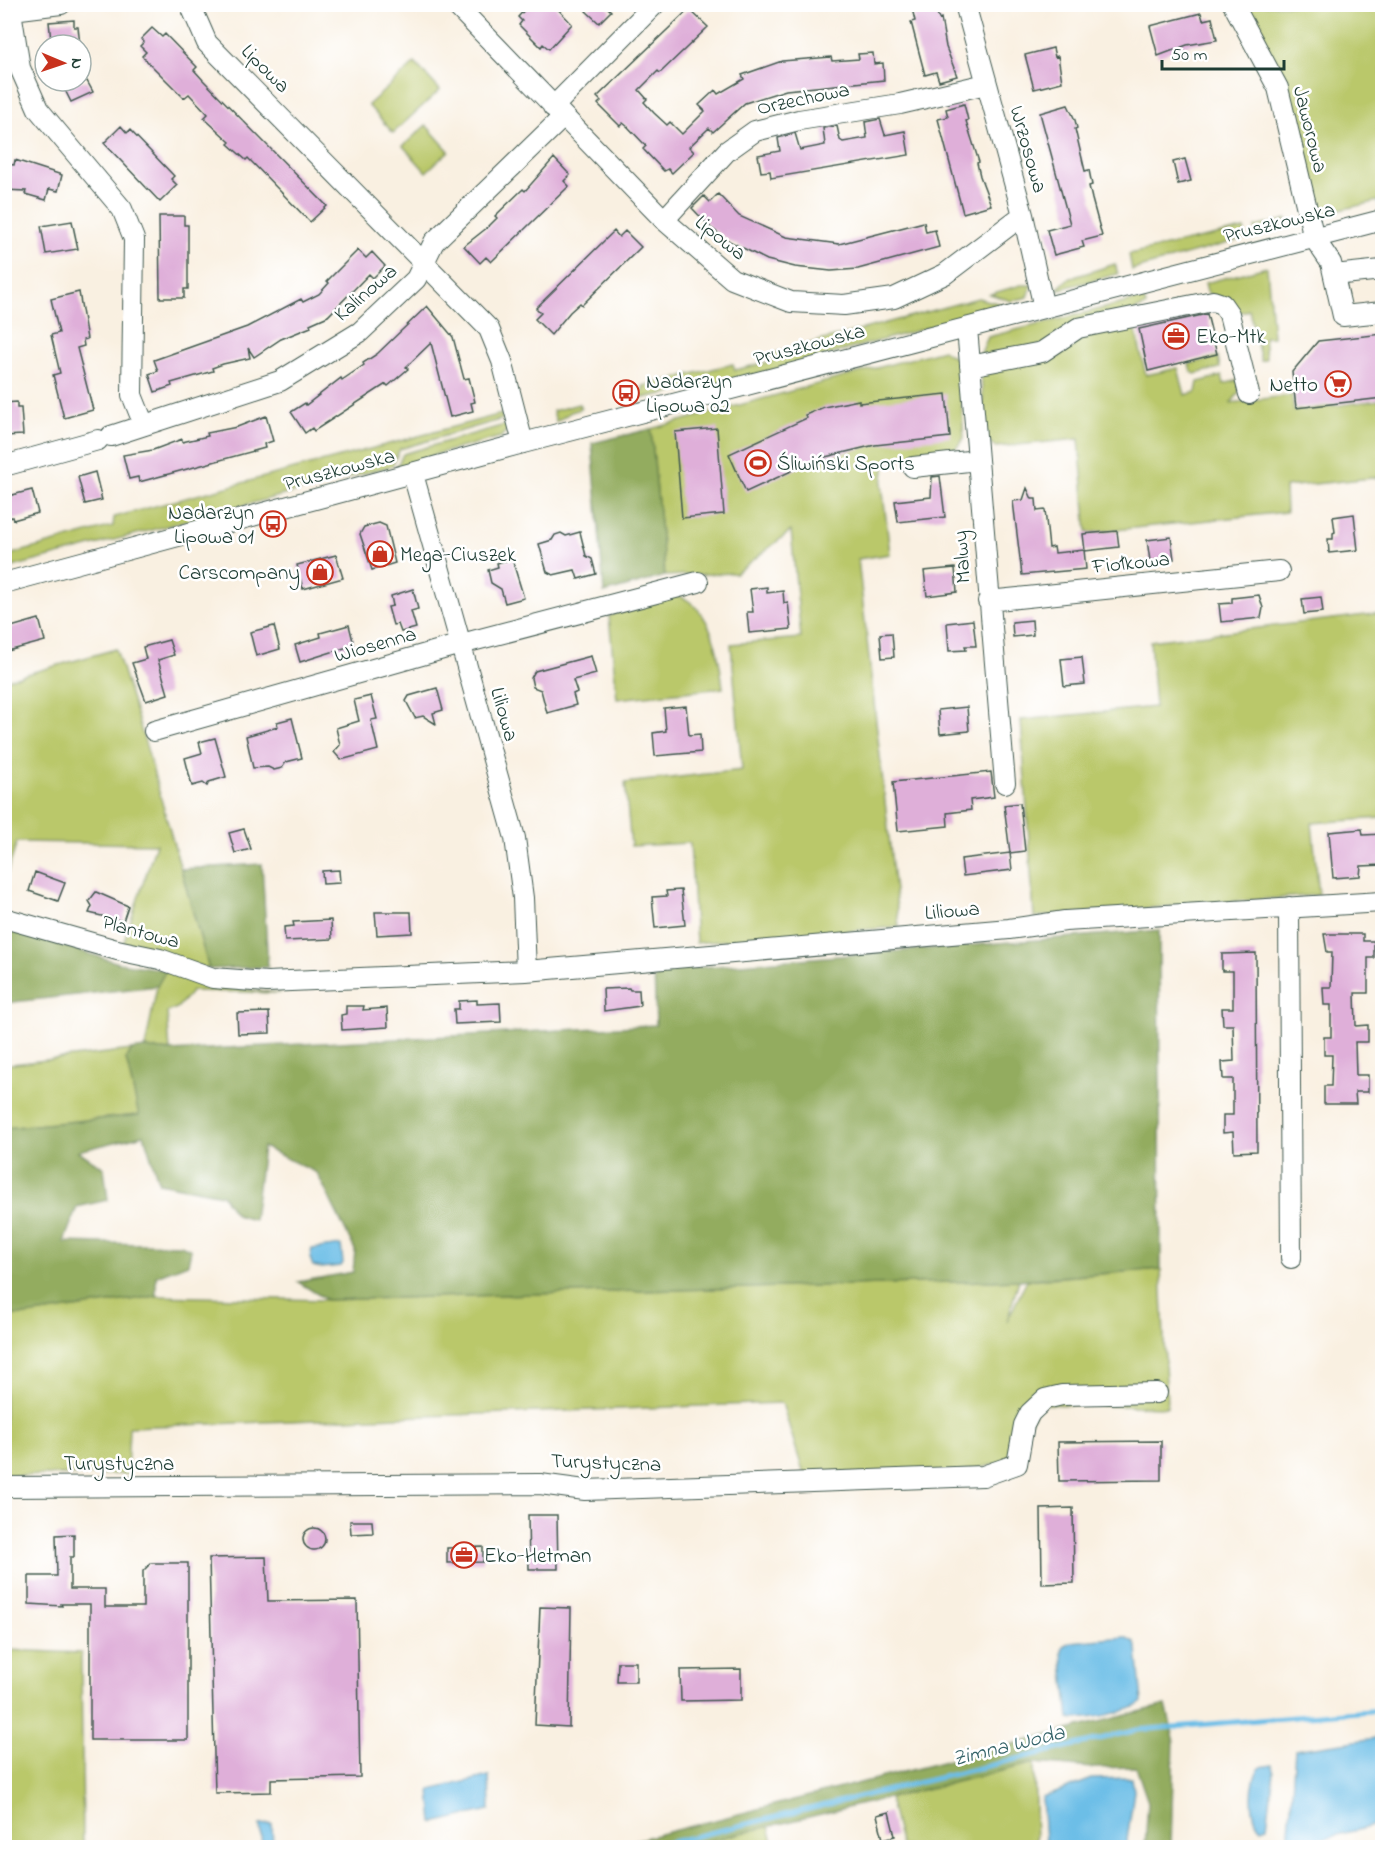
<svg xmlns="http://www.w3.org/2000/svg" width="1387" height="1852" viewBox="0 0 1387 1852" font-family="'Indie Flower',sans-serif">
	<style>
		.green { fill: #bac86a; stroke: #6c824f; stroke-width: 1.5 }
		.forest { fill: #93ac5e; stroke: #597449; stroke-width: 1.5 }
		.water { fill: #6cbee7; stroke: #467e8e; stroke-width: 1.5 }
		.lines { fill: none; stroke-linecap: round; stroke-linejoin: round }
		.stream { stroke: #6cbee7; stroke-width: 5 }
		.building { fill: #dfafd9 }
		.minor-casing { stroke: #40584e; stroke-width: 22 }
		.minor { stroke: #fff; stroke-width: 20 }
		.labels { text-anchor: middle; stroke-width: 5; stroke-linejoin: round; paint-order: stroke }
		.street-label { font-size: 21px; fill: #1f3d34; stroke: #fff }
		.poi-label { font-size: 21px; fill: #1f3d34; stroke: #fff; text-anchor: start }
		.water-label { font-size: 22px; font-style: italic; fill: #36646a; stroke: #fff }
	</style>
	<rect width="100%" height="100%" fill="#fff"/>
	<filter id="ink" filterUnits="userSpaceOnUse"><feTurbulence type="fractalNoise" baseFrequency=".0167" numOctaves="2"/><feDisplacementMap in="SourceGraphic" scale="12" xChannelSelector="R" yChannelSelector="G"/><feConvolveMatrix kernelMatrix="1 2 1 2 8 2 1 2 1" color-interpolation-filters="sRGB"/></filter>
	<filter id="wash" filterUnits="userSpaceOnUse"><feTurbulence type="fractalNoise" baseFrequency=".008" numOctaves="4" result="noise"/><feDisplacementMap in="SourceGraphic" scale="24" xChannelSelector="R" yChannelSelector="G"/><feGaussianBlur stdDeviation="1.35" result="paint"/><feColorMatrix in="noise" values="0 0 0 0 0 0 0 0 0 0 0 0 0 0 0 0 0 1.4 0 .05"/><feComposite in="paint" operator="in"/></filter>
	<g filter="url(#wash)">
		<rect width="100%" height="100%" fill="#f9f0e1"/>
		<path class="green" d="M1245 5H1382V200L1323 214 1284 78Z
			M415 63 440 90 393 133 368 105Z
			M426 125 449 151 426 172 403 146Z
			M1287 219 1283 228 1256 235 1255 227Z
			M1244 229 1246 238 1132 270 1129 254Z
			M1115 264 1118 274 1056 290 1068 279Z
			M1267 267 1273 337H1264L1266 359 1261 361 1249 310 1237 313 1207 292 1205 283Z
			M1021 285H1032L1028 297 1011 301 990 294Z
			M978 298 1013 307 937 325 741 379 637 399 636 392 644 390 643 386 733 364 735 370 772 361 771 354Z
			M1144 298 1146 306 1043 345 980 355 988 337Z
			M1151 323 1135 328 1146 375 1178 368 1185 395 1196 392 1198 382 1222 376 1224 384 1238 380 1239 393 1231 403 1292 395 1294 411 1379 400 1382 413V477L1285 487 1286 512 1087 533 1079 439 996 447 986 440 981 375 1072 337Z
			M943 350 958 360 964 438 953 452 886 459 882 484 890 554 858 559 899 927 696 943 690 843 631 846 625 783 742 770 731 644 801 638 791 531 736 573 665 576 651 429Z
			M1218 357 1220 368 1195 374 1191 371 1189 364Z
			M579 404 581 409 571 412 556 422 553 411Z
			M502 414 503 419 400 449 392 466 5 569V556L113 526 114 517Z
			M508 424V429L501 437 437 454 396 469 403 454Z
			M668 593C711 599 719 652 723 688L617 699 609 616Z
			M1382 613V818L1312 823 1319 895 1034 917 1021 720 1155 707 1150 641Z
			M116 649 145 742 209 969 123 944 156 844 17 842 5 880V680Z
			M166 970 208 985 281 993 192 991 177 1008 167 1012 170 1051 145 1048 157 986Z
			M132 1050 126 1059 139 1115 5 1128 4 1065Z
			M1161 1269 1167 1407 1038 1404 1014 1460 944 1476 805 1478 782 1403 129 1427 127 1474 5 1476 4 1315H26L156 1296 327 1300 1019 1280 1007 1321 1027 1280Z
			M5 1650 81 1653 83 1847H5Z
			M1034 1763 1036 1847H901L889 1798Z
			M769 1826 774 1847H709L708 1841Z"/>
		<path class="forest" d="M651 429 665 576 604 593 592 443Z
			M262 864 268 967 209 969 181 869Z
			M4 927 119 963 166 970 157 986 5 1003Z
			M1159 930 1161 1269 1019 1280 327 1300 298 1282 353 1272 355 1250 317 1173 263 1147 254 1220 236 1215 222 1195 159 1183 144 1135 78 1151 104 1168 108 1200 77 1207 64 1242 181 1245 191 1250 188 1264 156 1276V1296L26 1315H5V1128L139 1115 126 1059 132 1050 145 1048 170 1051 656 1025 654 971Z
			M1166 1705 1174 1738 1171 1847H1145L1148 1802 1136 1767 1092 1768 1034 1763 683 1847H609Z"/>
		<path class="water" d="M341 1245 343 1263 341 1266 321 1268 313 1266 310 1258 312 1249Z
			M1125 1637 1134 1642 1137 1649 1142 1702C1132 1712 1083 1721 1069 1718L1062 1653 1063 1646 1070 1642Z
			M1382 1737V1824L1288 1847 1295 1750Z
			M1271 1765 1274 1772 1267 1826 1261 1828C1249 1818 1249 1778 1261 1767Z
			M489 1776 490 1810 433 1823 430 1790Z
			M1132 1778 1134 1791 1126 1847H1050L1045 1840 1042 1798 1092 1779Z
			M272 1824 273 1847H262L260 1825Z"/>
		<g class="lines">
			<path class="stream" d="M1380 203H1382
				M647 1848 1137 1730 1382 1710"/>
		</g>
		<g id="blocks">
			<path class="building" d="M530 4H553L572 24 549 49 543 44 541 47 519 25 522 21 518 17Z
				M593 4H604L611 11 599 23 586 11Z
				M911 4H934L939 19 941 18 946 47 957 76 939 81 936 72 925 75 911 22 915 21Z
				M689 9 708 27 660 73 658 71 639 90 647 99 644 102 654 113 667 125 670 122 682 134 705 111 699 105 715 90 718 94 744 79 742 75 782 61 831 57 832 61 859 59 858 54 873 53 874 64 883 63 884 80 786 90 745 103 713 132 709 128 689 147 694 152 672 173 668 169 664 171 643 149 646 146 628 127 623 123 620 126 598 104 601 101 597 97Z
				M1201 13 1203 20 1212 18 1217 40 1187 45 1158 56 1150 26Z
				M74 20V27H78L80 45H57L56 39 51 40 49 22Z
				M152 28 162 37 165 34 197 67 194 70 203 80 327 206 310 222 248 158 246 160 228 144 230 142 204 118 208 114 189 94 184 98 142 56 146 52 140 46 144 42 141 39Z
				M1053 48 1055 57 1058 56 1062 82 1034 89 1025 55Z
				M72 81H87L93 92 71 102 63 86Z
				M964 104 968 120 966 121 979 162 977 163 980 176 991 205 963 213 938 119 948 117 946 109Z
				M1068 105 1075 120 1077 128 1075 129 1085 171 1089 170 1092 185 1089 186 1092 199 1102 236 1082 241 1084 247 1054 255 1047 230 1070 224 1040 113Z
				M880 119 885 135 905 131 909 155 771 178 770 171 761 172 758 155 780 151 778 138 795 133 800 150 825 145 823 128 837 126 840 140 843 142 867 138 865 122Z
				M121 126 127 133 130 130 174 176 171 179 177 185 160 202 104 143Z
				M554 158 570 175 564 181 569 186 491 262 486 257 480 263 464 246 488 227 497 218 495 216 523 189 525 191Z
				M1185 159 1191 181 1178 184 1173 162Z
				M15 160 62 175 58 191 49 189 46 200 25 194 26 191 4 190V164L14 165Z
				M718 194 739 216 786 237 839 244 924 222 926 232 935 230 939 247 858 269 831 271 795 267 767 260 731 242 711 228 692 208 704 196 710 202Z
				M159 216H184V225H188V289H184V298H160Z
				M72 221 78 249 46 254 41 226Z
				M614 231 619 237 625 231 641 247 582 305 580 303 570 312 551 335 535 319 541 313 536 308Z
				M358 250 366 258 372 252 385 266 373 278 369 274 328 316 310 324 311 327 281 339 254 357 248 348 250 358 223 364 212 368 213 371 171 383 172 386 155 392 149 374 158 371 154 360 247 327 301 299 303 302 319 294 329 283 327 281Z
				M79 292 87 339 83 340 84 346 77 348 93 410 64 418 53 375 60 373 51 335 59 333 51 299Z
				M427 306 453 337 464 379 469 378 475 402 471 403 473 411 450 417 431 343 406 367 408 369 388 386 386 384 314 431 312 428 305 433 291 412 305 403 306 405 341 378 342 380 364 365 363 363 377 354Z
				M1207 314 1217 354 1148 371 1139 329Z
				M1383 334V398L1296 408 1292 372 1318 341Z
				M946 394 950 437 875 445 817 459 746 492 729 454 807 418 805 415 824 407 859 400V403Z
				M17 402V408H21L23 435 4 436V403Z
				M266 416 273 441 264 444 265 448 139 482 138 477 129 479 123 455 153 450 182 439V442L208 436 207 433 237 427Z
				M717 428 724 514 682 518 675 432Z
				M95 472 102 500 85 504 78 477Z
				M940 476 945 517 898 522 895 501 931 497 932 477Z
				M1027 488 1032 499H1036L1037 511 1045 510 1049 548 1054 547 1055 553 1084 550 1086 569 1022 575 1013 501 1023 500Z
				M32 490 38 513 13 520 12 517 4 519V497Z
				M1354 514 1358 550 1329 553 1328 539H1333V533L1335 532 1333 517Z
				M379 523 386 526 395 563 372 570 360 534 364 527Z
				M1117 531 1119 547 1085 551 1083 534Z
				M580 532 586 556 592 559 596 574 578 579 575 570 553 575 547 572 539 544 552 540 555 535 561 533 566 536Z
				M1171 537 1174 559 1150 561 1147 540Z
				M336 555 343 578 303 589 297 565Z
				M512 559 524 598 505 603 501 589 491 583 488 570 498 567 497 563Z
				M955 568 957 592 927 596 924 571Z
				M767 587V593L783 591 784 603 788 602 791 629 749 633 747 612H753L750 589Z
				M413 589 418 609 411 611 416 628 401 632 398 624 393 625 388 607 393 606 391 596Z
				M1259 595 1263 608 1261 618 1221 622 1219 604 1232 603V598Z
				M1321 597 1323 612 1304 614 1302 599Z
				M39 619 45 641 4 652V629Z
				M973 620 976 646H965L966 650 949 651 947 623Z
				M1032 620 1033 635 1013 637 1012 622Z
				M349 625 354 645 300 662 295 645 321 637 320 633Z
				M274 626 280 649 256 656 250 632Z
				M892 633 894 657 882 658 880 634Z
				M169 640 174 655 158 660 168 694 146 701 132 663 146 659 143 647Z
				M591 656 596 674 573 680 577 692 573 694 576 705 547 713 541 690 533 687 531 678 535 671Z
				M1082 657 1085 684 1064 686 1061 659Z
				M437 688 443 710 433 713 436 724 423 716 415 718 406 701 409 696Z
				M371 696 377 719 371 720 378 750 341 760 334 752 340 745 336 728 359 721 354 700Z
				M686 706 689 735 700 734 701 752 655 756 653 733 666 731 664 708Z
				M967 707 969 731 940 734 938 710Z
				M292 718 302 758 286 762 282 768 274 770 268 767 253 768 246 736 278 727 277 722Z
				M215 738 226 777 209 782 207 786 203 783 192 786 185 758 202 753 199 742Z
				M991 772 994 797 970 800 971 810 947 813 948 826 898 831 893 782Z
				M1020 803 1025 851 1010 853 1004 805Z
				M244 829 251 849 235 853 229 833Z
				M1362 829 1363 835 1383 834V865L1361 866 1360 876 1333 878 1329 832Z
				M1010 853 1012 870 963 876 961 859Z
				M339 870 340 883 323 884 322 871Z
				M35 872 65 883 58 901 29 891Z
				M681 890 685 925 655 928 652 897 667 896 666 891Z
				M96 892 128 906 123 921 89 913 92 906 89 901Z
				M375 912H411L412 933 377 935Z
				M331 920 332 939 285 941 284 927 294 926 293 922Z
				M1324 934H1363V941H1374V958H1368V993H1355L1356 1026 1368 1025V1042H1355L1356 1075H1368V1092H1355L1356 1104H1324V1086H1331L1332 1055H1324V1037H1331V1005H1324L1323 987H1331L1332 952H1327Z
				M1256 953 1257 1151 1234 1152 1233 1132 1223 1133V1115H1233V1079H1223L1222 1062 1234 1061 1233 1025H1223L1222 1008H1233V971H1222V954Z
				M629 988 630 990H639L640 1006 604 1011 603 989Z
				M477 1000V1004L500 1003 501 1022 455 1024 454 1009H459V1001Z
				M346 1006H364L363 1010 387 1008 388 1027 342 1030 341 1015 346 1014Z
				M269 1012 270 1033 238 1034 237 1013Z
				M1161 1441V1480L1059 1481 1058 1442Z
				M1073 1508 1074 1583 1042 1584 1041 1509Z
				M528 1515H557L558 1569H529Z
				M350 1521H372L373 1533 351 1534Z
				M303 1539a11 11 0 1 1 22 0a11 11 0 1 1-22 0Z
				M74 1534V1557H70V1589H105V1607H143V1571L151 1563H188V1740H90V1604H61L62 1606 29 1604V1576H57L56 1535Z
				M483 1547V1562L447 1563V1548Z
				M266 1557 268 1601 357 1600 360 1777 271 1779V1792L215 1793 209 1558Z
				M540 1607 571 1608 569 1727 535 1725Z
				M618 1662H636V1682H617Z
				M741 1669V1700L681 1701 680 1670Z
				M889 1812 895 1836 883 1839 877 1815Z"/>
		</g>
	</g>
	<g filter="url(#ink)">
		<use href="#blocks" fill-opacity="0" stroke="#40584e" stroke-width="1.5"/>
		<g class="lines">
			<g class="minor-casing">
				<path id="minor" d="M190 4 207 43 489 329 502 361 523 443
					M455 4 664 220 732 279 791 302 844 305 894 298 945 274 1023 215
					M965 4 1023 215 1044 308
					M1233 4 1278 88 1314 238 1331 263 1343 316 1382 312
					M4 11 61 4
					M11 11 20 68 38 109 122 209 134 239 132 395 144 425
					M553 107 655 4
					M664 220 727 151 755 131 799 120 900 104 986 84
					M1334 275 1382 270
					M967 328 1005 783
					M970 366 1042 352 1078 328 1213 301 1222 304 1229 314 1249 394
					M111 436 280 381 360 332 416 279 434 242 562 118
					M4 466 98 440
					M913 467 978 460
					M413 474 515 838 523 898 526 971
					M4 583 523 443 1382 220
					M988 601 1279 571
					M154 731 461 644 698 582
					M1289 907 1291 1258
					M4 918 117 950 160 959 213 978 267 982 526 971 1009 929 1065 921 1382 902
					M4 1487 540 1484 585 1490 983 1476 1017 1464 1024 1425 1030 1413 1045 1399 1062 1395 1157 1393"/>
			</g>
			<use href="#minor" class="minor"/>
		</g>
	</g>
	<defs>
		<g id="office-ring" transform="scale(1.35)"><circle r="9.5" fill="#fff" stroke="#c8321e" stroke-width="1.5"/><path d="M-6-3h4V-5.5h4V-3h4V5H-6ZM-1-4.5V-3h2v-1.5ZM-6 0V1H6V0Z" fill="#c8321e"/></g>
		<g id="supermarket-ring" transform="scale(1.35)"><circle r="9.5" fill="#fff" stroke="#c8321e" stroke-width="1.5"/><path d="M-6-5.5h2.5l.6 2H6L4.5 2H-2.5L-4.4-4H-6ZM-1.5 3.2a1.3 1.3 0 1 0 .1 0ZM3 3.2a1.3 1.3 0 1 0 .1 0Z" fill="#c8321e"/></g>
		<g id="bus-ring" transform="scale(1.35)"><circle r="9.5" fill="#fff" stroke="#c8321e" stroke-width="1.5"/><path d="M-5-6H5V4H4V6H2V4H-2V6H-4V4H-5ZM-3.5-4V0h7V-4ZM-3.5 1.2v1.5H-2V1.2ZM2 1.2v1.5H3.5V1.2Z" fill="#c8321e"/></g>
		<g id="stadium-ring" transform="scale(1.35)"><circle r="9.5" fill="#fff" stroke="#c8321e" stroke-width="1.5"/><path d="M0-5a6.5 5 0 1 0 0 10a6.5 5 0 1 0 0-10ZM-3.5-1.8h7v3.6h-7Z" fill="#c8321e"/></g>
		<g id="shop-ring" transform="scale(1.35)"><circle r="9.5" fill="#fff" stroke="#c8321e" stroke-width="1.5"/><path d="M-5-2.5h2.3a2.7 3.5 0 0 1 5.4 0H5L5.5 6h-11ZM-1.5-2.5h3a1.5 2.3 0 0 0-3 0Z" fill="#c8321e"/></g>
	</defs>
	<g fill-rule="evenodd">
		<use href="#office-ring" x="1176" y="336"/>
		<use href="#supermarket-ring" x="1338" y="384"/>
		<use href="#bus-ring" x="626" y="393"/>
		<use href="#stadium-ring" x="758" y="463"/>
		<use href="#bus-ring" x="273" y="524"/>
		<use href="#shop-ring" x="380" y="554"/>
		<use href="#shop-ring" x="320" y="572"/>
		<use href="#office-ring" x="464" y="1555"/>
	</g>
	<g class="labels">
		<g class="street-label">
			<text transform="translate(266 68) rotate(45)" y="7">Lipowa</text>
			<text transform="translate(803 98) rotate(-12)" y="7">Orzechowa</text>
			<text transform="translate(1311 129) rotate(76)" y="7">Jaworowa</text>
			<text transform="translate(1029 149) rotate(74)" y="7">Wrzosowa</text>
			<text transform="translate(1279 222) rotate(-14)" y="7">Pruszkowska</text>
			<text transform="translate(721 237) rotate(39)" y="7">Lipowa</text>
			<text transform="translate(365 292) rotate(-41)" y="7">Kalinowa</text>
			<text transform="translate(809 344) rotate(-15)" y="7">Pruszkowska</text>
			<text transform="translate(339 469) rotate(-15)" y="7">Pruszkowska</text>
			<text transform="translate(961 557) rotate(-94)" y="7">Malwy</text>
			<text transform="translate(1131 562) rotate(-6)" y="7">Fiołkowa</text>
			<text transform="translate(375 644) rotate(-16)" y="7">Wiosenna</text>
			<text transform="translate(505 714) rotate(74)" y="7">Liliowa</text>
			<text transform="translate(952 910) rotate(-5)" y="7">Liliowa</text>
			<text transform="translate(141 931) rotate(15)" y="7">Plantowa</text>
			<text transform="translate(606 1462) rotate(2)" y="7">Turystyczna</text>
			<text x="119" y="1470">Turystyczna</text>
		</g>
		<g class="poi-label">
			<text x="1196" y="343">Eko-Mtk</text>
			<text x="646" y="388">Nadarzyn<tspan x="646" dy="24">Lipowa 02</tspan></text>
			<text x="1318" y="391" text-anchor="end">Netto</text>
			<text x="777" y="470">Śliwiński Sports</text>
			<text x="254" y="519" text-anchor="end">Nadarzyn<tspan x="254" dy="24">Lipowa 01</tspan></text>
			<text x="400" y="561">Mega-Ciuszek</text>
			<text x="300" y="579" text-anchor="end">Carscompany</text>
			<text x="484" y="1562">Eko-Hetman</text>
		</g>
		<g class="water-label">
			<text transform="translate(1008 1744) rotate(-14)" y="8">Zimna Woda</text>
		</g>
	</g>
	<rect width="1387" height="1852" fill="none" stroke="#fff" stroke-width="24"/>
	<g transform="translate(63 63) rotate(92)"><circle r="28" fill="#ffffff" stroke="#a5b1ae" stroke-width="1.5"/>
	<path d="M0-4.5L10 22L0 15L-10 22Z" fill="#c8321e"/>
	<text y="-9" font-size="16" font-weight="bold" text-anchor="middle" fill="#1f3d34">N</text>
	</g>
	<path d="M1162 60v9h122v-9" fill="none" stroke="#1f3d34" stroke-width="3"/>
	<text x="1171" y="60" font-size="18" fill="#1f3d34" stroke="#ffffff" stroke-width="4.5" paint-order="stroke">50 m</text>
</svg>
